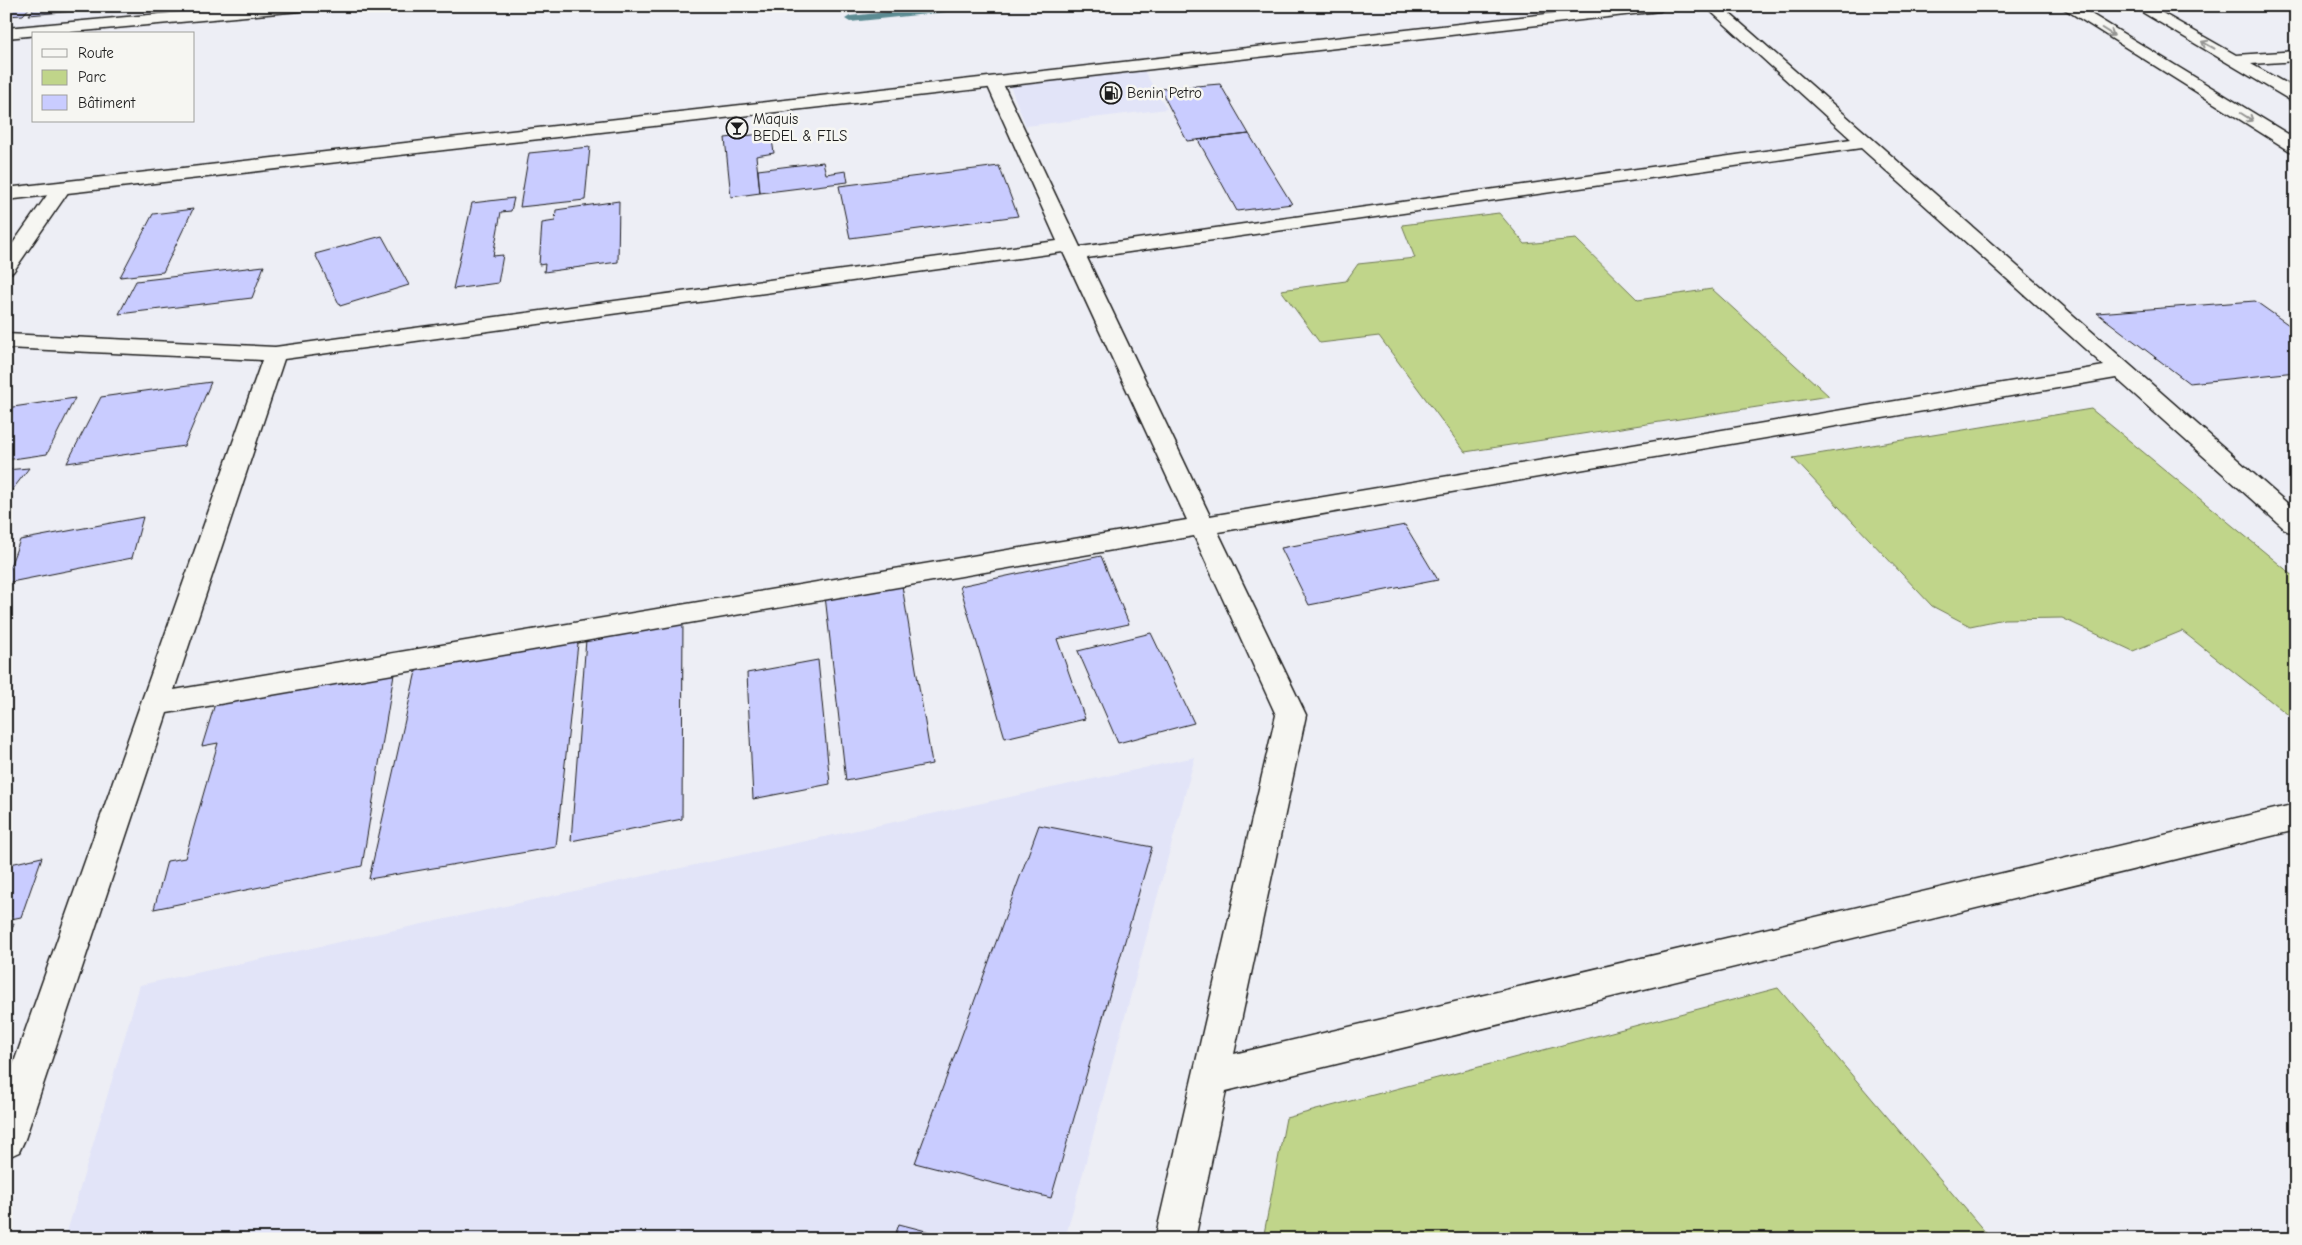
<svg xmlns="http://www.w3.org/2000/svg" width="2302" height="1245" viewBox="0 0 2302 1245" font-family="'Comic Neue',sans-serif">
	<style>
		.built { fill: #e2e4f8 }
		.green { fill: #c0d58a; stroke: #6e7853 }
		.lines { fill: none; stroke-linecap: round; stroke-linejoin: round }
		.stream { fill: #5b8b92; fill-rule: evenodd }
		.building { fill: #c9ccff; stroke: #1c1c1c }
		.minor-casing { stroke: #1c1c1c; stroke-width: 3 }
		.tertiary-casing { stroke: #1c1c1c; stroke-width: 3 }
		.minor { fill: #f6f6f2; fill-rule: evenodd }
		.tertiary { fill: #f6f6f2; fill-rule: evenodd }
		.oneway { stroke: #949492 }
		.labels { text-anchor: middle; stroke-width: 5; stroke-linejoin: round; paint-order: stroke }
		.far-poi-label { font-size: 15px; fill: #1c1c1c; stroke: #f6f6f2; text-anchor: start }
	</style>
	<rect width="100%" height="100%" fill="#edeef5"/>
	<filter id="ink" filterUnits="userSpaceOnUse"><feTurbulence type="fractalNoise" baseFrequency=".02" numOctaves="2"/><feDisplacementMap in="SourceGraphic" scale="10" xChannelSelector="R" yChannelSelector="G"/><feConvolveMatrix kernelMatrix="1 2 1 2 8 2 1 2 1" color-interpolation-filters="sRGB"/></filter>
	<g filter="url(#ink)">
		<path class="built" d="M1144 71 1167 109 1026 126 1010 86Z
			M1195 757 1065 1239H65L140 985Z"/>
		<path class="green" d="M1499 213 1525 244 1576 239 1638 300 1712 289 1829 396 1465 452 1379 336 1320 343 1281 290 1346 281 1358 264 1415 258 1402 225Z
			M2091 409 2296 578V721L2182 631 2133 651 2062 618 2004 619 1970 626 1932 606 1793 458Z
			M1778 988 1991 1239H1263L1286 1118Z"/>
		<g class="lines">
			<path class="stream" d="M943 6H980L975 9 850 22 845 19 850 16Z"/>
		</g>
		<path class="building" d="M6 6H31L23 15 6 16Z
			M36 6H78L74 11 29 15Z
			M1220 84 1249 134 1187 141 1160 89Z
			M771 133 774 153 756 156 760 193 731 197 725 138Z
			M1249 134 1292 204 1237 211 1198 140Z
			M590 147 585 200 520 207 529 153Z
			M823 162 826 174 846 171 848 182 760 193 758 170Z
			M999 166 1018 216 850 238 839 186Z
			M514 198 511 211 501 212 493 256 503 255 498 283 453 289 472 203Z
			M619 201 618 262 544 272 545 264 539 265 542 223 555 221 556 210Z
			M193 209 163 272 120 277 153 214Z
			M382 236 409 285 340 306 315 254Z
			M264 266 252 298 119 314 136 281Z
			M2255 301 2296 330V372L2189 383 2097 313Z
			M211 382 184 446 67 463 101 397Z
			M75 398 47 454 6 460V408Z
			M29 468 6 498V470Z
			M143 517 132 558 6 583V577L20 540Z
			M1405 525 1438 580 1309 605 1281 548Z
			M1101 556 1129 624 1057 639 1085 719 1005 738 960 586Z
			M900 574 932 764 846 781 824 587Z
			M683 611 682 819 571 841 587 626Z
			M1151 633 1194 723 1118 743 1078 651Z
			M579 634 556 847 369 879 419 658Z
			M818 660 830 784 753 799 747 673Z
			M396 662 362 866 154 909 167 861 185 858 218 743 202 746 218 694Z
			M1039 825 1152 847 1051 1198 915 1163Z
			M42 857 21 917 6 920V865Z
			M14 923 6 946V925Z
			M899 1224 957 1239H894Z"/>
		<g class="lines">
			<g class="minor-casing">
				<path id="minor" d="M248 6H307L300 11 6 38V28Z
					M1705 6H1721L2296 511V533L2287 531 2116 378 1218 532 1306 715 1234 1054 2296 804V830L1226 1091 1195 1239H1155L1276 715 1194 536 167 713 25 1139 19 1152 6 1158V1085L262 360 6 348V334L275 347 1057 241 986 82 988 78H1000L1002 82 1080 247 1851 139ZM1861 148 2104 366 1210 516 1087 258ZM1063 252 1187 520 174 690 284 359Z
					M2060 6H2078L2296 139V152L2290 151Z
					M2132 6H2150L2236 55 2296 51V61L2251 64 2296 89V101L2290 100Z
					M62 182 69 184 71 188 13 272 6 274V253L55 184Z"/>
			</g>
			<g class="tertiary-casing">
				<path id="tertiary" d="M1618 6H1667L1660 11 6 200V188Z"/>
			</g>
			<use href="#minor" class="minor"/>
			<use href="#tertiary" class="tertiary"/>
		</g>
		<defs><path id="oneway-shaft" d="M-6 0H5M1.5-3L5.5 0L1.5 3" fill="none" stroke-width="1.6" stroke-linecap="round" stroke-linejoin="round" transform="scale(1.25)"/></defs>
		<g class="oneway">
			<use href="#oneway-shaft" transform="translate(2108 32) rotate(32)"/>
			<use href="#oneway-shaft" transform="translate(2208 45) rotate(-151)"/>
			<use href="#oneway-shaft" transform="translate(2247 117) rotate(32)"/>
		</g>
	</g>
	<defs>
		<g id="fuel-ring" transform="scale(1.125)"><circle r="9.5" fill="#f6f6f2" stroke="#1c1c1c" stroke-width="1.5"/><path d="M-5.5-6h7V0h2V4h1.3V-2.5L3-4.5l.8-.8L6-3V5H2.5V1h-1V6h-7ZM-4.2-4.7v3.2H.2V-4.7Z" fill="#1c1c1c"/></g>
		<g id="bar-ring" transform="scale(1.125)"><circle r="9.5" fill="#f6f6f2" stroke="#1c1c1c" stroke-width="1.5"/><path d="M-6-5H6L.8 .8V4.5H3.5V6h-7V4.5H-.8V.8Z" fill="#1c1c1c"/></g>
	</defs>
	<g fill-rule="evenodd">
		<use href="#fuel-ring" x="1111" y="93"/>
		<use href="#bar-ring" x="737" y="128"/>
	</g>
	<g class="labels">
		<g class="far-poi-label">
			<text x="1127" y="98">Benin Petro</text>
			<text x="753" y="124">Maquis<tspan x="753" dy="17">BEDEL &amp; FILS</tspan></text>
		</g>
	</g>
	<rect width="2302" height="1245" fill="none" stroke="#f6f6f2" stroke-width="25"/>
	<rect x="12" y="12" width="2277" height="1220" fill="none" stroke="#1c1c1c" stroke-width="2" filter="url(#ink)"/>
	<rect x="32" y="32" width="162" height="90" fill="#f6f6f2" stroke="#9f9f9c"/>
	<rect x="42" y="49" width="25" height="8" fill="#f6f6f2" stroke="#9f9f9c"/>
	<text x="78" y="58" font-size="15" fill="#1c1c1c">Route</text>
	<rect x="42" y="70" width="25" height="15" fill="#c0d58a" stroke="#9f9f9c"/>
	<text x="78" y="82" font-size="15" fill="#1c1c1c">Parc</text>
	<rect x="42" y="95" width="25" height="15" fill="#c9ccff" stroke="#9f9f9c"/>
	<text x="78" y="108" font-size="15" fill="#1c1c1c">Bâtiment</text>
</svg>
